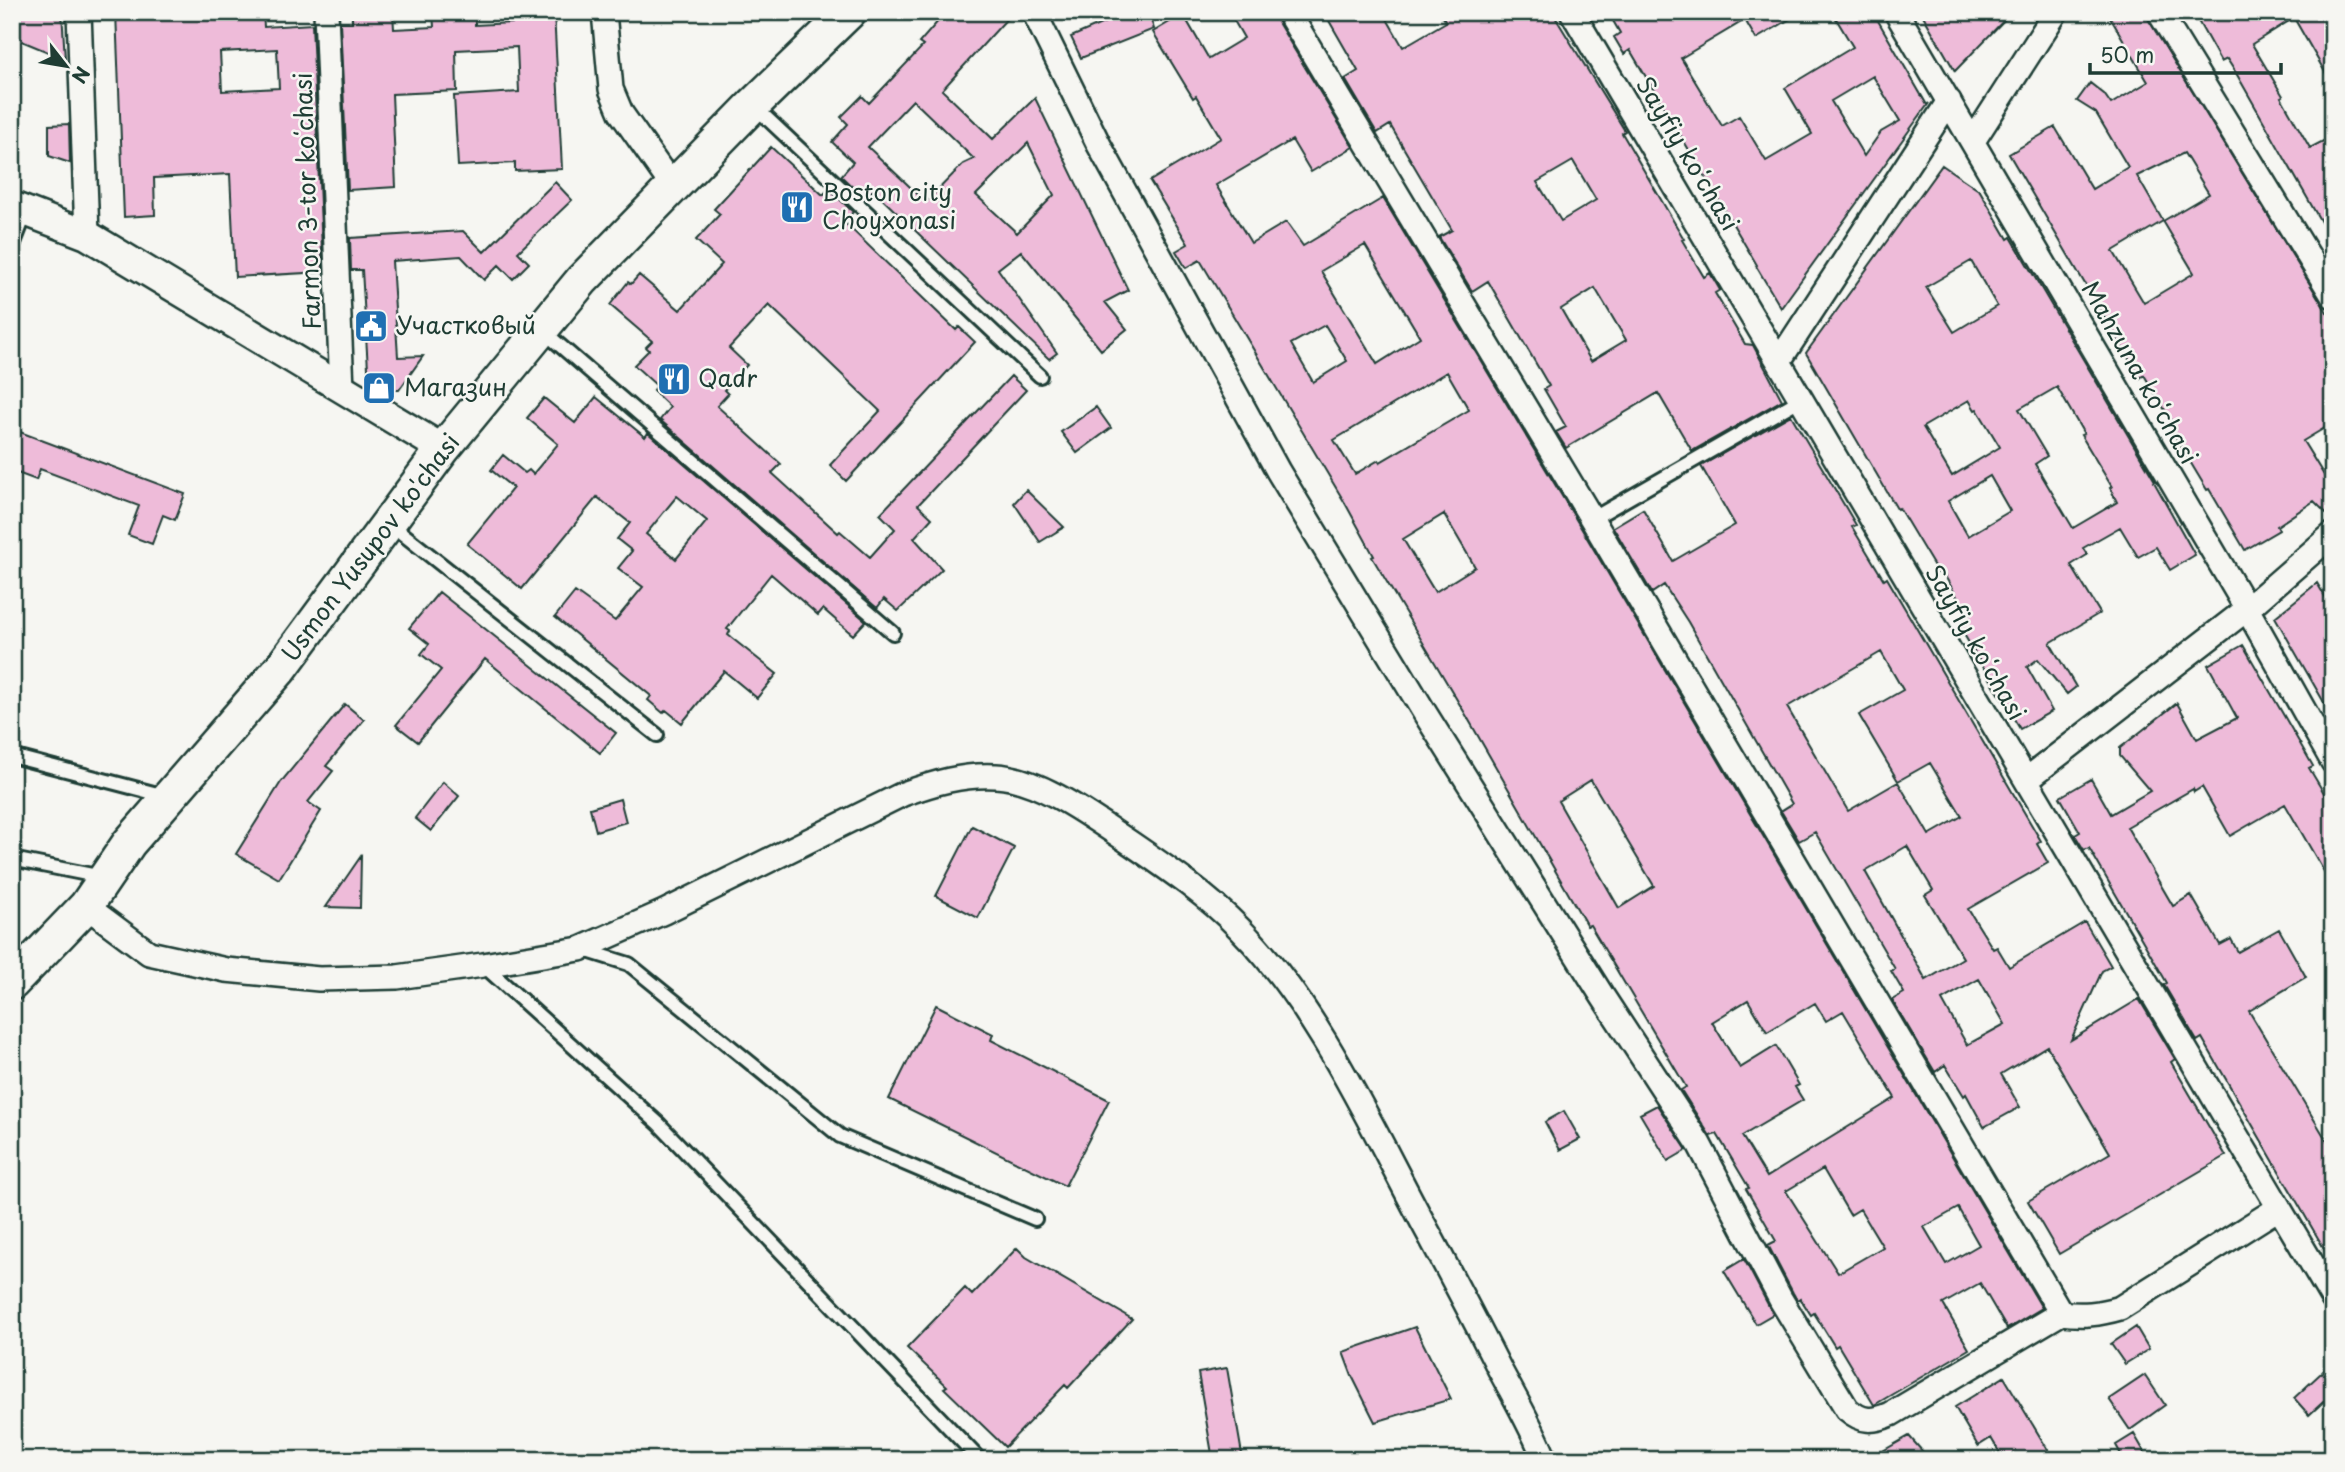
<svg xmlns="http://www.w3.org/2000/svg" width="2345" height="1472" viewBox="0 0 2345 1472" font-family="'Playpen Sans',sans-serif">
	<style>
		.building { fill: #eebbd9; stroke: #1f3d34; stroke-width: 2; fill-rule: evenodd }
		.lines { fill: none; stroke-linecap: round; stroke-linejoin: round }
		.service-casing { stroke: #1f3d34; stroke-width: 18 }
		.minor-casing { stroke: #1f3d34; stroke-width: 28 }
		.tertiary-casing { stroke: #1f3d34; stroke-width: 33 }
		.secondary-casing { stroke: #1f3d34; stroke-width: 38 }
		.service { stroke: #f6f6f2; stroke-width: 12 }
		.minor { stroke: #f6f6f2; stroke-width: 23 }
		.tertiary { stroke: #f6f6f2; stroke-width: 28 }
		.secondary { stroke: #f6f6f2; stroke-width: 33 }
		.labels { text-anchor: middle; stroke-width: 5; stroke-linejoin: round; paint-order: stroke }
		.street-label { font-size: 24px; fill: #1f3d34; stroke: #f6f6f2 }
		.poi-label { font-size: 24px; fill: #1f3d34; stroke: #f6f6f2; text-anchor: start }
	</style>
	<rect width="100%" height="100%" fill="#f6f6f2"/>
	<filter id="ink" filterUnits="userSpaceOnUse"><feTurbulence type="fractalNoise" baseFrequency=".0143" numOctaves="2"/><feDisplacementMap in="SourceGraphic" scale="14" xChannelSelector="R" yChannelSelector="G"/><feConvolveMatrix kernelMatrix="1 2 1 2 8 2 1 2 1" color-interpolation-filters="sRGB"/></filter>
	<g filter="url(#ink)">
		<path class="building" d="M12 12H62L65 59 12 37Z
			M116 12H263L264 27 312 24 323 272 235 277 230 174 154 178 155 215 124 217ZM277 49 279 88 222 91 220 52Z
			M352 12H393L394 29 434 27 433 12H475V25L531 22V12H554L562 169 515 171V163L458 166 454 96 519 92 517 47 456 50 457 91 392 94 396 187 348 190 340 22H352Z
			M946 12H1013L942 90 993 139 1035 98 1128 290 1105 302 1127 329 1101 350 1021 251 998 269 1057 353 1049 359 873 190 865 199 841 176 853 162 832 142 848 124 841 117 862 96 869 103 923 46 919 43ZM913 100 974 159 963 164 926 202 868 147ZM1028 143 1054 195 1017 233 976 195Z
			M1129 12H1148L1154 29 1081 58 1071 37Z
			M1229 12H1274L1276 19 1353 147 1311 172 1292 140 1216 185 1251 243 1286 222 1303 246 1383 198 1580 526 2042 1308 2007 1329 1980 1283 1943 1304 1969 1349 1874 1405 1838 1345 1835 1347 1814 1313 1811 1315 1800 1298 1797 1300 1793 1293 1768 1245 1776 1241 1746 1189 1749 1188 1717 1134 1710 1136 1681 1090 1686 1087 1590 925 1587 926 1466 715 1372 557 1374 556 1345 503 1200 260 1186 268 1176 251 1188 244 1150 181 1221 138 1196 96 1193 98 1153 32 1183 14 1209 59 1244 38ZM1365 245 1420 337 1377 364 1321 271ZM1325 325 1347 361 1313 382 1291 344ZM1447 372 1469 410 1380 462 1379 460 1355 474 1334 440ZM1444 514 1475 567 1435 592 1403 539ZM1591 780 1654 886 1619 908 1558 801ZM1748 1000 1767 1032 1815 1003 1826 1021 1843 1011 1895 1098 1767 1177 1742 1136 1803 1100 1795 1087 1799 1085 1776 1046 1740 1068 1712 1022ZM1823 1169 1850 1215 1860 1209 1883 1247 1838 1273 1786 1191ZM1958 1208 1979 1245 1946 1264 1924 1227Z
			M1324 12H1383L1403 47 1446 22 1440 12H1552L1625 131 1622 133 1684 239 1682 240 1704 277 1710 273 1720 290 1715 293 1745 344 1753 345 1782 400 1692 451 1658 393 1566 448 1556 432 1566 427 1544 389 1549 386 1488 281 1472 291 1439 237 1452 230 1390 125 1377 133 1345 79 1358 71ZM1573 161 1596 200 1561 221 1537 182ZM1595 288 1626 340 1591 361 1561 309Z
			M1608 12H1802L1756 39 1745 20 1681 58 1722 126 1739 116 1766 161 1812 134 1785 88 1853 47 1832 12H1873L1927 105 1929 103 1781 308 1756 266 1757 265 1630 50 1624 54 1614 37 1620 33ZM1873 76 1900 121 1881 132 1864 156 1831 101Z
			M1921 12H2012L1955 71Z
			M2107 12H2144L2333 322V423L2303 441 2333 490V520L2314 501 2277 526 2279 530 2245 550 2209 489 2207 490 2171 430 2175 427 2144 375 2140 378 2009 154 2055 127 2092 189 2128 167 2096 113 2077 101 2090 83 2104 94 2111 104 2148 82ZM2184 153 2209 194 2163 221 2137 176ZM2163 221 2194 273 2144 303 2113 251Z
			M2193 12H2333V86L2294 18 2252 44 2283 96 2281 97 2310 148 2333 136V243L2236 73 2227 59 2221 62Z
			M69 124 70 163 49 156V125Z
			M771 147 823 195 829 189 853 212 844 222 956 330 959 327 975 342 846 481 830 465 880 411 769 305 729 348 747 365 724 390 728 394 717 406 781 464 772 473 838 533 840 531 870 557 895 529 880 514 1011 376 1026 390 918 505 932 518 914 538 942 569 898 611 884 599 877 608 660 420 670 407 653 391 657 386 634 365 649 350 646 347 652 341 610 305 628 282 631 284 639 275 680 310 722 264 696 240 720 214 714 209Z
			M1942 165 1980 191 2008 239 2011 237 2155 481 2154 482 2195 555 2170 570 2156 547 2138 557 2120 527 2083 548 2087 555 2071 565 2100 613 2050 643 2076 687 2067 694 2038 659 2027 667 2052 711 2020 729 1959 626 1970 619 1942 571 1938 573 1899 508 1897 509 1806 353ZM1971 261 1997 306 1954 332 1926 287ZM2057 387 2084 434 2081 435 2112 487 2110 488 2117 502 2073 528 2035 464 2047 456 2019 409ZM1969 400 1975 410 1977 409 2000 447 1952 476 1923 427ZM1990 476 2010 511 1968 536 1948 501Z
			M555 182 572 200 518 252 529 263 513 279 499 265 484 280 461 256 392 261 398 357 423 356 399 390H378L369 385 362 270H351L350 238 463 231 484 252Z
			M596 397 645 437 648 433 866 621 853 635 823 609 818 615 771 574 727 629 730 631 728 635 777 674 757 698 724 671 682 723 666 710 663 713 648 700 651 696 555 617 575 592 615 621 643 587 618 568 632 551 617 539 630 523 597 497 522 589 467 544 513 488 491 470 503 455 525 473 529 470 533 474 558 444 527 418 544 398 575 423ZM677 496 707 521 676 559 646 534Z
			M1096 407 1111 428 1077 453 1061 432Z
			M1791 415 1856 525 1852 527 1884 580 1887 578 2041 841 2037 844 2048 863 1968 909 1993 949 1997 947 2009 967 2085 922 2111 966 2102 971 2071 1040 2139 999 2175 1059 2171 1062 2226 1156 2059 1254 2028 1201 2110 1153 2047 1046 2001 1074 2020 1107 1984 1127 1966 1094 1964 1096 1945 1065 1935 1072 1892 1000 1904 993 1891 971 1895 969 1815 832 1799 841 1781 811 1792 804 1688 622 1664 585 1652 593 1613 527 1643 509 1673 561 1735 525 1701 466ZM1881 652 1903 690 1859 715 1898 781 1930 763 1962 816 1929 835 1898 782 1848 811 1787 707ZM1907 846 1933 890 1925 895 1963 958 1926 980 1865 871ZM1979 979 2005 1024 1967 1045 1942 1000Z
			M12 429 185 494 175 520 163 515 152 544 128 535 139 506 40 469 36 480 12 471Z
			M1026 490 1064 527 1040 542 1014 503Z
			M2317 583 2333 610V718L2275 617Z
			M439 592 616 733 600 753 485 659 418 742 396 725 441 670 421 654 429 644 409 628Z
			M2243 645 2313 766 2309 768 2333 808V887L2285 804 2230 836 2202 787 2194 792 2193 789 2127 827 2173 906 2191 895 2220 945 2231 939 2238 952 2279 929 2306 977 2249 1011 2333 1151V1264L2202 1038 2197 1041 2164 985 2167 983 2089 848 2084 850 2075 835 2080 832 2060 797 2091 779 2111 814 2150 791 2120 756V748L2177 703 2197 739 2237 718 2208 665Z
			M345 704 364 720 326 766 333 771 308 802 321 811 279 879 236 854 281 782Z
			M443 782 459 796 431 831 415 818Z
			M620 799 626 822 596 831 590 808Z
			M972 826 1014 848 978 918 936 896Z
			M361 856 360 908 326 907Z
			M936 1005 993 1034 991 1040 1109 1100 1065 1186 889 1099Z
			M1657 1105 1687 1150 1668 1161 1640 1114Z
			M1564 1111 1580 1139 1560 1150 1545 1122Z
			M1017 1248 1026 1257 1132 1319 1068 1388 1065 1385 1005 1447 944 1388 947 1386 907 1348 965 1288 972 1295Z
			M1744 1259 1773 1314 1756 1324 1724 1271Z
			M1415 1327 1451 1399 1375 1422 1352 1376 1343 1352Z
			M2136 1327 2149 1349 2125 1364 2111 1344Z
			M2333 1362V1393L2309 1415 2294 1398Z
			M1227 1368 1243 1460H1213L1198 1373Z
			M2145 1375 2165 1405 2130 1430 2109 1399Z
			M2004 1377 2054 1460H2004L1991 1438 1978 1446 1955 1407Z
			M2134 1434 2145 1453 2135 1460H2124L2116 1445Z
			M1909 1436 1930 1460H1867Z"/>
		<g class="lines">
			<g class="service-casing">
				<path id="service" d="M753 105 1040 376
					M12 248 26 212
					M542 330 893 633
					M1592 519 1801 399
					M389 523 657 735
					M12 756 165 796
					M12 859 102 877
					M581 949 629 964 840 1136 1035 1219
					M483 965 659 1124 980 1460"/>
			</g>
			<g class="minor-casing">
				<path id="minor" d="M79 12 87 235
					M326 12 342 388
					M604 12 611 89 621 113 673 187
					M1034 12 1099 145 1278 471 1426 715 1603 997 1699 1144 1781 1300 1847 1409C1862 1422 1873 1422 1891 1414L2061 1313C2083 1316 2099 1314 2120 1308L2277 1209
					M1288 12 1592 519 2061 1313
					M1572 12 2333 1299
					M1896 12 2247 609 2333 762
					M2159 12 2333 296
					M1973 141 2056 12
					M1779 361 1949 101
					M2026 780 2247 609 2333 534
					M86 906 149 953 226 970 319 979 397 977 483 965 580 949 664 912 903 794C934 783 963 774 996 776 1038 778 1089 815 1123 838 1164 866 1206 894 1240 929 1320 1009 1375 1135 1429 1234 1453 1279 1477 1324 1500 1370 1516 1400 1533 1429 1545 1460"/>
			</g>
			<g class="tertiary-casing">
				<path id="tertiary" d="M12 206 87 235 443 449"/>
			</g>
			<g class="secondary-casing">
				<path id="secondary" d="M12 983 86 906 129 843 281 668 443 449 582 280 753 105 849 12"/>
			</g>
			<use href="#service" class="service"/>
			<use href="#minor" class="minor"/>
			<use href="#tertiary" class="tertiary"/>
			<use href="#secondary" class="secondary"/>
		</g>
	</g>
	<defs>
		<g id="restaurant-square" transform="scale(1.75)"><rect x="-9" y="-9" width="18" height="18" rx="4" fill="#1f6fb2" stroke="#f6f6f2"/><path d="M-5-6h1v4h1v-4h1v4h1v-4h1v5L-1.5 .5V6h-2V.5L-5-1ZM5-6V6H3V1.5H1.5Q1.5-4 5-6Z" fill="#fff"/></g>
		<g id="civic-square" transform="scale(1.75)"><rect x="-9" y="-9" width="18" height="18" rx="4" fill="#1f6fb2" stroke="#f6f6f2"/><path d="M-.6-6.5H3V-4.5H.6V-3L4-1V1h2V6H-6V1h2V-1L-.6-3ZM-1.2 2.5V6h2.4V2.5Z" fill="#fff"/></g>
		<g id="shop-square" transform="scale(1.75)"><rect x="-9" y="-9" width="18" height="18" rx="4" fill="#1f6fb2" stroke="#f6f6f2"/><path d="M-5-2.5h2.3a2.7 3.5 0 0 1 5.4 0H5L5.5 6h-11ZM-1.5-2.5h3a1.5 2.3 0 0 0-3 0Z" fill="#fff"/></g>
	</defs>
	<g fill-rule="evenodd">
		<use href="#restaurant-square" x="797" y="207"/>
		<use href="#civic-square" x="371" y="326"/>
		<use href="#restaurant-square" x="674" y="379"/>
		<use href="#shop-square" x="379" y="388"/>
	</g>
	<g class="labels">
		<g class="street-label">
			<text transform="translate(1687 154) rotate(59)" y="8">Sayfiy koʻchasi</text>
			<text transform="translate(308 201) rotate(-92)" y="8">Farmon 3-tor koʻchasi</text>
			<text transform="translate(2139 373) rotate(60)" y="8">Mahzuna koʻchasi</text>
			<text transform="translate(371 548) rotate(-53)" y="8">Usmon Yusupov ko'chasi</text>
			<text transform="translate(1975 643) rotate(60)" y="8">Sayfiy koʻchasi</text>
		</g>
		<g class="poi-label">
			<text x="822" y="201">Boston city<tspan x="822" dy="28">Choyxonasi</tspan></text>
			<text x="396" y="334">Участковый</text>
			<text x="698" y="387">Qadr</text>
			<text x="404" y="396">Магазин</text>
		</g>
	</g>
	<rect width="2345" height="1472" fill="none" stroke="#f6f6f2" stroke-width="42"/>
	<rect x="21" y="21" width="2303" height="1430" fill="none" stroke="#1f3d34" stroke-width="2.5" filter="url(#ink)"/>
	<g transform="translate(66 66) rotate(121)" stroke="#f6f6f2" stroke-width="5" paint-order="stroke">
	<path d="M0-5L12 26L0 18L-12 26Z" fill="#1f3d34"/>
	<text y="-10" font-size="19" font-weight="bold" text-anchor="middle" fill="#1f3d34">N</text>
	</g>
	<path d="M2090 63v10h191v-10" fill="none" stroke="#1f3d34" stroke-width="3.5"/>
	<text x="2100" y="63" font-size="21" fill="#1f3d34" stroke="#f6f6f2" stroke-width="5" paint-order="stroke">50 m</text>
</svg>
